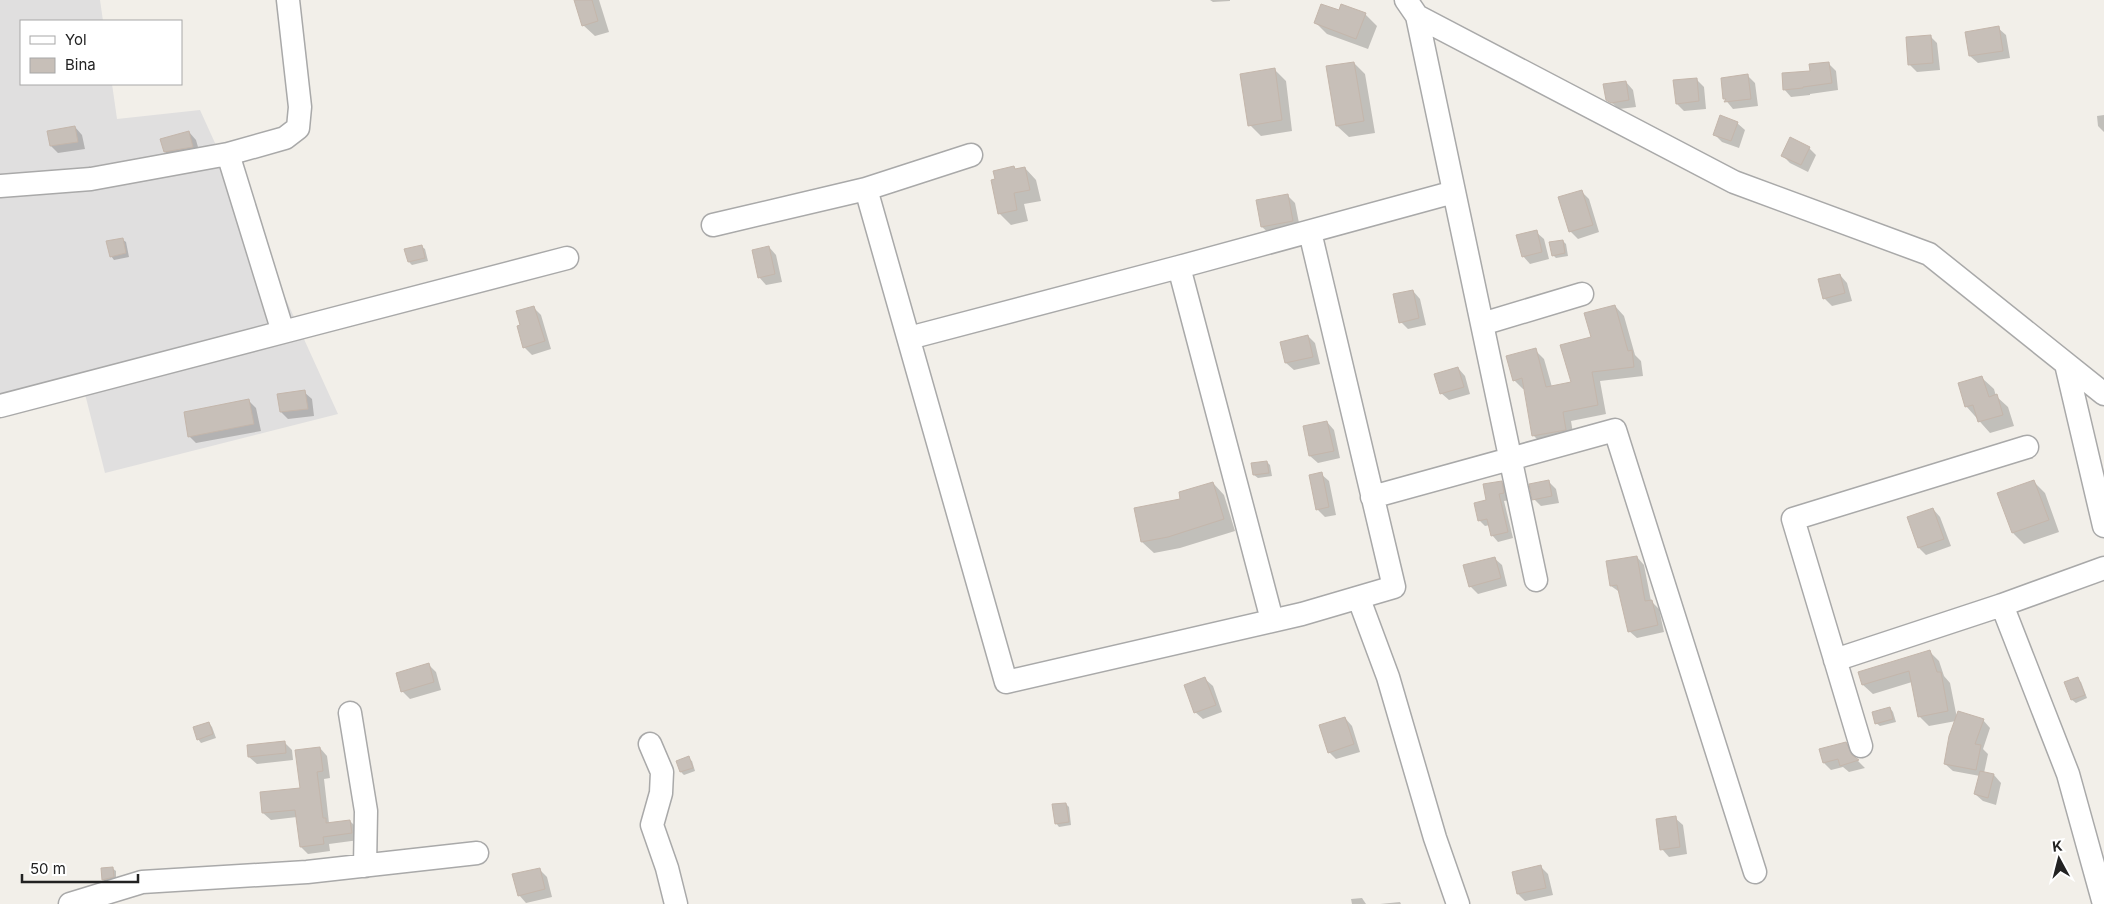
<svg xmlns="http://www.w3.org/2000/svg" width="2104" height="904" viewBox="0 0 2104 904" font-family="Inter,sans-serif">
	<style>
		.residential { fill: #e0dfdf }
		.shadow { fill: #0003 }
		.building { fill: #c7bfb8; stroke: #c4b6ab }
		.lines { fill: none; stroke-linecap: round; stroke-linejoin: round }
		.minor-casing { stroke: #a9a9a9; stroke-width: 25 }
		.minor { stroke: #fff; stroke-width: 22 }
	</style>
	<rect width="100%" height="100%" fill="#f2efe9"/>
	<path class="residential" d="M0 0H100L103 21H21V84H112L117 119 200 110 338 414 105 473 84 390 0 414Z"/>
	<path class="shadow" d="M575 0H599L609 32 595 36 583 25Z
		M1210 0H1230V1L1213 2Z
		M1340 12 1365 14 1377 26 1368 49 1327 34 1315 22Z
		M1998 28 2006 35 2010 58 1978 63 1970 56Z
		M1930 36 1937 43 1940 70 1917 72 1910 65Z
		M1354 63 1365 74 1375 133 1349 137 1337 126Z
		M1828 63 1836 71 1838 90 1810 94V95L1791 97 1784 89Z
		M1275 70 1286 81 1292 131 1261 136 1250 125Z
		M1748 76 1755 83 1758 106 1733 109 1724 98Z
		M1696 79 1704 87 1706 109 1684 111 1677 104Z
		M1626 82 1633 90 1636 107 1619 109 1607 99Z
		M2104 115V132L2098 126 2097 116Z
		M1737 123 1745 130 1739 148 1722 142 1714 134Z
		M75 127 82 135 85 149 58 153 51 146Z
		M189 132 196 140 200 154 173 159 165 152Z
		M1809 148 1816 155 1808 172 1790 163 1782 155Z
		M1014 168 1016 170 1025 168 1036 180 1041 201 1024 204 1028 221 1011 225 999 213Z
		M1582 192 1589 199 1599 232 1578 239 1570 231Z
		M1287 195 1295 203 1300 228 1270 234 1262 227 1257 201Z
		M1536 232 1544 239 1549 259 1530 264 1523 256Z
		M122 239 126 242 129 257 114 260 111 256Z
		M1563 241 1566 244 1568 256 1556 258 1553 255Z
		M421 246 425 249 428 261 412 265 409 262Z
		M769 247 776 255 782 282 766 285 759 277Z
		M1840 275 1847 283 1852 301 1832 306 1824 298Z
		M1413 291 1420 299 1426 325 1408 329 1401 322Z
		M1615 306 1624 316 1635 355 1641 361 1643 376 1600 381 1606 414 1571 421 1574 439 1543 445 1534 436 1525 389H1523L1514 380 1535 350 1544 359 1552 387 1573 383 1592 338Z
		M533 307 541 315 551 349 532 355 524 347 522 326Z
		M1308 336 1315 343 1320 364 1294 370 1286 363 1281 343Z
		M1458 368 1465 376 1470 394 1449 400 1441 393Z
		M1982 378 1994 389 1996 396 2008 407 2014 426 1990 433 1966 406Z
		M304 392 312 399 314 416 288 419 281 412Z
		M249 401 256 408 261 431 196 443 189 436Z
		M1327 422 1334 430 1340 458 1318 463 1310 456Z
		M1267 462 1270 465 1272 476 1258 478 1254 475Z
		M1321 474 1329 481 1336 515 1325 517 1318 510Z
		M1548 481 1556 489 1559 503 1541 506 1534 499Z
		M1501 482 1508 489 1510 500 1504 501 1513 538 1498 542 1492 535 1490 525 1485 526 1479 520 1487 501Z
		M2034 482 2045 493 2059 532 2024 544 2013 533Z
		M1213 483 1224 495 1235 531 1180 548 1154 553 1142 542 1182 499Z
		M1933 509 1940 517 1951 546 1926 555 1919 548Z
		M1637 557 1644 565 1651 601 1659 609 1664 632 1637 638 1629 631 1621 593 1611 586Z
		M1494 558 1502 565 1507 586 1478 594 1470 586Z
		M1929 651 1939 661 1944 676 1950 683 1957 718 1983 720 1990 728 1983 749 1988 754 1984 773 1994 775 2001 783 1996 805 1983 801 1975 794 1980 776 1953 771 1945 764 1956 721 1929 726 1919 716 1912 682 1873 694 1863 685 1859 673Z
		M429 665 436 672 441 690 410 699 402 691Z
		M1205 679 1213 686 1222 712 1203 719 1195 712Z
		M2077 679 2081 682 2087 698 2076 703 2072 700 2066 683Z
		M1890 708 1893 712 1896 722 1880 726 1876 723Z
		M1345 718 1352 726 1360 752 1336 759 1329 752Z
		M209 723 212 727 216 738 201 743 198 739Z
		M284 742 292 750 293 760 257 764 249 757Z
		M1846 743 1853 750 1857 760 1865 768 1849 772 1843 767 1831 770 1824 763 1820 750Z
		M320 748 327 756 330 778 324 779 329 823 350 821 357 828 359 840 329 844 330 851 308 854 301 847 297 817 271 820 263 813 302 789Z
		M688 758 692 761 695 771 684 775 681 772Z
		M1066 804 1069 807 1071 825 1059 827 1056 823Z
		M1675 818 1683 825 1687 854 1669 857 1662 849Z
		M1541 867 1548 874 1553 895 1525 901 1518 894Z
		M112 868 116 871V880L107 883 103 880 102 869Z
		M539 869 547 877 552 897 526 903 519 895Z
		M1362 898 1366 904H1352L1351 899Z
		M1400 902 1401 904H1380Z"/>
	<path class="building" d="M574 0H592L598 21 582 26Z
		M1321 4 1339 10 1341 4 1366 13 1356 39 1314 23Z
		M1999 26 2003 51 1969 56 1965 32Z
		M1931 35 1933 63 1908 65 1906 37Z
		M1354 62 1364 121 1336 126 1326 66Z
		M1829 62 1832 83 1803 87V88L1783 90 1782 73 1810 71 1809 64Z
		M1275 68 1282 120 1248 126 1240 74Z
		M1748 74 1751 99 1724 102 1726 99H1723L1721 78Z
		M1697 78 1699 101 1676 104 1673 80Z
		M1626 81 1629 100 1611 103 1606 100 1603 84Z
		M1720 115 1738 122 1731 141 1713 135Z
		M75 126 78 142 50 146 47 131Z
		M189 131 193 147 164 152 160 139Z
		M1790 137 1810 147 1801 165 1781 156Z
		M1014 166 1015 169 1025 167 1030 190 1014 193 1017 210 998 214 991 180 995 179 993 171Z
		M1582 190 1593 225 1569 232 1558 197Z
		M1288 194 1293 221 1261 227 1256 200Z
		M1537 230 1542 252 1522 257 1516 235Z
		M123 238 126 253 110 257 106 241Z
		M1563 240 1565 253 1552 256 1549 242Z
		M422 245 425 258 408 262 404 249Z
		M769 246 775 274 758 278 752 250Z
		M1840 274 1845 293 1823 299 1818 279Z
		M1413 290 1419 318 1399 323 1393 294Z
		M1615 305 1628 351 1632 350 1634 367 1592 372 1598 405 1563 412 1566 430 1532 436 1522 378 1513 381 1506 356 1536 348 1546 387 1571 382 1560 345 1591 337 1584 313Z
		M534 306 545 341 523 348 517 326 520 325 516 311Z
		M1308 335 1313 357 1285 363 1280 342Z
		M1458 367 1464 387 1440 394 1434 374Z
		M1982 376 1989 397 1997 394 2003 415 1978 422 1973 405 1965 407 1958 383Z
		M305 390 308 409 280 412 277 394Z
		M249 399 254 424 188 437 184 412Z
		M1327 421 1334 451 1309 456 1303 426Z
		M1267 461 1269 473 1253 475 1251 463Z
		M1322 472 1329 507 1316 510 1309 475Z
		M1549 480 1552 496 1532 500 1529 484Z
		M2034 480 2049 520 2012 533 1997 493Z
		M1502 481 1504 493 1499 494 1508 532 1491 536 1487 519 1478 521 1474 503 1486 500 1483 484Z
		M1213 482 1224 519 1168 537 1141 542 1134 508 1180 499 1179 492Z
		M1933 508 1944 539 1918 548 1907 517Z
		M1637 556 1645 601 1652 600 1658 625 1628 632 1617 585 1610 586 1606 561Z
		M1495 557 1501 578 1469 587 1463 565Z
		M1930 650 1937 672H1941L1948 711 1918 717 1909 671 1862 685 1858 672Z
		M429 663 434 682 401 692 396 673Z
		M1205 677 1216 705 1194 713 1184 685Z
		M2078 677 2085 695 2071 700 2064 682Z
		M1890 707 1893 719 1875 724 1872 712Z
		M1958 711 1984 719 1975 744 1981 745 1976 770 1944 764 1949 736Z
		M1345 717 1354 744 1328 753 1319 725Z
		M209 722 213 734 197 740 193 727Z
		M285 741 286 753 248 757 247 745Z
		M1846 742 1852 755 1859 760 1840 766 1838 759 1823 763 1819 749Z
		M320 747 323 771 317 772 323 818H326V823L350 820 352 833 323 837 324 844 300 847 295 810 262 813 260 792 300 788 295 750Z
		M689 756 693 768 680 772 676 761Z
		M1980 771 1994 774 1988 798 1974 794Z
		M1066 803 1069 822 1055 824 1052 804Z
		M1676 816 1680 847 1660 850 1656 819Z
		M1541 865 1546 888 1517 894 1512 872Z
		M113 867 114 877 102 880 101 868Z
		M540 868 545 889 518 896 512 874Z"/>
	<g class="lines">
		<g class="minor-casing">
			<path id="minor" d="M1406 0 1417 16 1734 182 1929 254 2104 394
				M1417 16 1536 580
				M228 154 285 138 298 128 300 107 288 0
				M0 186 91 179 228 154 283 332 567 258
				M866 189 971 155
				M713 225 866 189 1006 682 1302 614 1394 587 1310 232
				M1179 267 1272 620
				M1482 324 1582 294
				M909 338 1179 267 1454 192
				M2066 364 2104 526
				M0 406 283 332
				M1372 497 1615 430 1755 872
				M1359 599 1388 677 1435 838 1458 904
				M2002 605 2068 774 2104 904
				M1835 660 2002 605 2104 568
				M350 713 366 811 365 866
				M650 744 662 772 661 793 652 825 667 868 676 904
				M1861 746 1793 519 2027 447
				M70 904 142 882 307 872 477 853"/>
		</g>
		<use href="#minor" class="minor"/>
	</g>
	<rect x="20" y="20" width="162" height="65" fill="#ffffff" stroke="#a7a7a7"/>
	<rect x="30" y="36" width="25" height="8" fill="#ffffff" stroke="#a7a7a7"/>
	<text x="65" y="45" font-size="15" fill="#222222">Yol</text>
	<rect x="30" y="58" width="25" height="15" fill="#c7bfb8" stroke="#a7a7a7"/>
	<text x="65" y="70" font-size="15" fill="#222222">Bina</text>
	<g transform="translate(2059 859) rotate(353)" stroke="#ffffff" stroke-width="4" paint-order="stroke">
	<path d="M0-4L9 19L0 12L-9 19Z" fill="#222222"/>
	<text y="-8" font-size="14" font-weight="bold" text-anchor="middle" fill="#222222">K</text>
	</g>
	<path d="M22 874v8h116v-8" fill="none" stroke="#222222" stroke-width="2.5"/>
	<text x="30" y="874" font-size="15" fill="#222222" stroke="#ffffff" stroke-width="4" paint-order="stroke">50 m</text>
</svg>
